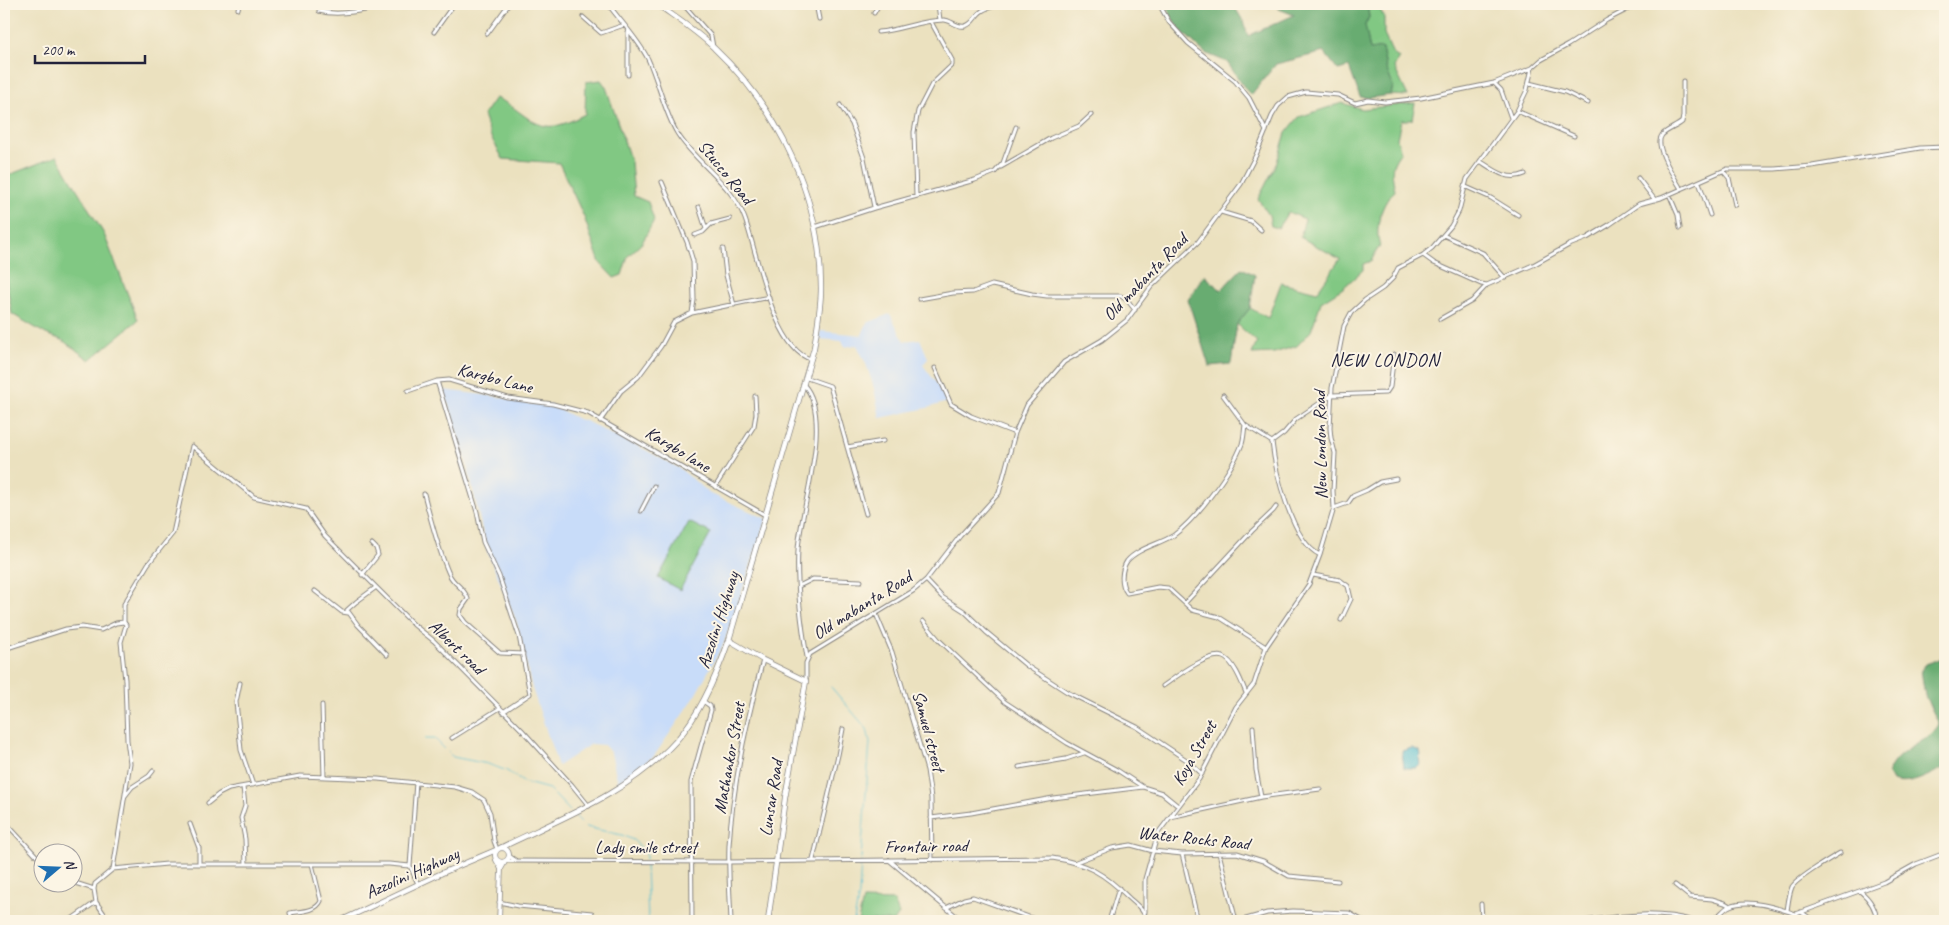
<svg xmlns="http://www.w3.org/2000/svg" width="1949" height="925" viewBox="0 0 1949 925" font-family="Caveat,sans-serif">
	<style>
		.built { fill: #c8dcf9 }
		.green { fill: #81c883; stroke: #52755f }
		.forest { fill: #68ac71; stroke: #456756 }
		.water { fill: #54bdd0; stroke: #3b7086 }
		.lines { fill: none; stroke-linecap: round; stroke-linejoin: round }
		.stream { stroke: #54bdd0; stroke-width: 1 }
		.street-casing { stroke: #86827d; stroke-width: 5 }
		.secondary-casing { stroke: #86827d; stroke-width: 5.5 }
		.primary-casing { stroke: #86827d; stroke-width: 6 }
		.street { stroke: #fff; stroke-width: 3 }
		.secondary { stroke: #fff; stroke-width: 4 }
		.primary { stroke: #fff; stroke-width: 4.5 }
		.labels { text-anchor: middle; stroke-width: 4; stroke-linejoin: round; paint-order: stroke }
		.street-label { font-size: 18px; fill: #22223b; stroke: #fcf5e5 }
		.neighbourhood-label { font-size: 19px; letter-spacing: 1px; fill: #22223b; stroke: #fcf5e5 }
	</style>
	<rect width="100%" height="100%" fill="#fcf5e5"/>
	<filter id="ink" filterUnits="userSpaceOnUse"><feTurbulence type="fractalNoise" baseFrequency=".02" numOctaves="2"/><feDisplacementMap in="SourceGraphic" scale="10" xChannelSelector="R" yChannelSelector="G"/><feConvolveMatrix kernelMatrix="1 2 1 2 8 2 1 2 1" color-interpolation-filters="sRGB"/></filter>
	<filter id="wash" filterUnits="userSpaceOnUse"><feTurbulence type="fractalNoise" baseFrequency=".0096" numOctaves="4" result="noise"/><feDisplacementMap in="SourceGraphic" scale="20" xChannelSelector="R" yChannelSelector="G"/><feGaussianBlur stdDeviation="1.12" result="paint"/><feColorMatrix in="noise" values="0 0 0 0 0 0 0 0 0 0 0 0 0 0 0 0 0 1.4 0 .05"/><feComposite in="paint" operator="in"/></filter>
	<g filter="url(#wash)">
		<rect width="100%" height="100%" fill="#ebe1bf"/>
		<path class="built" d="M890 314 904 341 920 339 928 358 923 365 945 395 947 402 927 408 880 418 874 388 866 364 857 345 845 347 842 341 819 339 820 331 862 335 867 323Z
			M444 390 500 397 531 404 551 405 578 419 586 421 612 435H618L679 468 711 494 767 519 724 643 692 701 654 756 618 783 611 753 604 745 591 744 558 766 532 688 517 623 487 551 468 468Z"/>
		<path class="green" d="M1367 4H1377L1384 17V33L1386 39 1393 54 1399 58 1394 67 1408 96 1391 95 1393 86 1386 68 1382 48 1370 50 1365 25 1369 17Z
			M601 80 606 87 631 162 634 196 648 202 654 220 642 243 628 256 622 275 614 278 600 263 584 217 559 163 503 159 491 137 483 115 495 98C517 104 534 133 559 125 568 123 577 118 585 114L586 82Z
			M1342 103 1362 109 1415 103 1412 120H1401L1397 139 1401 152C1389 167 1392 173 1395 191 1381 202 1374 230 1380 245L1371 261 1363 264V270L1343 288 1321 302 1311 331 1297 346 1274 353 1252 354 1257 342 1237 324 1250 308 1268 318 1281 283 1317 292 1340 259 1300 237 1305 219 1288 212 1278 228 1271 226 1269 215 1258 199 1276 165 1286 133 1299 117Z
			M57 156 104 234 138 320 90 360 62 340 46 334 12 314 6 280 4 276V177Z
			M689 522 711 533 680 590 658 578Z
			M863 900 894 901 899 914 894 921H858Z"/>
		<path class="forest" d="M1165 4H1233L1243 21 1248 36 1294 15 1279 9 1277 4H1367L1369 17 1365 25 1370 50 1382 48 1386 68 1393 86 1391 95 1369 98 1360 97 1349 67 1338 70 1324 52 1276 64 1251 95 1246 90 1227 62 1205 53 1177 27Z
			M1242 268 1255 275 1250 308 1237 324 1231 364 1209 366 1188 300 1204 275 1221 290Z
			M1941 658 1945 659V767C1929 775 1910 787 1892 781L1888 774C1894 749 1928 745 1939 724L1925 696 1921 670 1926 664Z"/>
		<path class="water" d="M1412 748 1420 751 1421 755 1419 758 1420 765 1417 768H1404L1402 751Z"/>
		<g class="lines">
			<path class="stream" d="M831 687 867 729 870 742 861 858
				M425 739H435L453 757 488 764 507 771 523 782 549 789 570 811
				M575 816 586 827 622 835 633 840 646 852V859
				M646 864 648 921
				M854 921 859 894 861 862"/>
		</g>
	</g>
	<g filter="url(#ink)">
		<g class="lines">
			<g class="street-casing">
				<path id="street" d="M608 4C621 22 638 39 648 59 659 83 664 111 677 133 696 164 733 184 745 219 757 252 774 350 811 359
					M683 4 711 36 713 47
					M816 4 819 19
					M938 4 940 20
					M1159 4 1169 22 1188 43 1235 81 1249 98 1266 131
					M238 9 239 4
					M319 11C341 17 370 9 391 4
					M874 13 879 4
					M583 17 601 33 624 25
					M434 32 454 4
					M878 32C901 30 921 20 944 20 951 20 957 28 965 26 974 24 975 15 982 11 987 7 995 7 1000 4
					M487 34 509 4
					M628 75V32
					M1494 83 1501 90 1511 118
					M1529 83 1565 92 1588 103
					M840 105 852 124 864 158 874 207
					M1517 111 1574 136
					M1480 161C1494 170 1508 182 1525 174
					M1001 167 1051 138 1079 126 1091 115
					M1724 172 1729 178 1735 205
					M1638 178 1655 200
					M662 182 687 242 693 261 694 300 692 313
					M1699 182 1710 215
					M1464 186 1491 198 1518 215
					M1681 189C1675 178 1653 146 1662 135 1668 129 1676 127 1682 122L1683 116V81
					M1669 194 1678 215 1680 228
					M916 196 914 132 918 111 932 84 952 65V60L931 22
					M699 207 706 229
					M1221 212 1251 221 1261 230
					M815 227 874 208 975 180 995 172 1003 163 1016 127
					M695 235 703 232 711 224 730 219
					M1443 235 1483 253 1505 278
					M723 249 726 275 734 305
					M1423 255 1434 263 1481 284 1487 285 1533 265 1569 245 1587 238 1609 225 1639 204 1661 198 1727 169H1775L1812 166 1920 148 1945 147
					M919 299 953 293 973 292 992 285 1032 294 1047 296H1121L1128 301 1135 310
					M1440 319 1472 301 1486 286
					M935 368 951 404 971 416 1015 433
					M807 378 830 386 866 514
					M437 381 477 512 483 542 499 576 519 636 530 694 503 712
					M804 385C834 418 800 509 798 550 796 585 801 622 807 657
					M408 391 437 381 449 380 508 398 553 404 588 413 765 515
					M1223 395 1245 425 1272 442C1275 471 1292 542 1320 555
					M600 421 621 391 638 377 661 346 674 322 692 313 769 297
					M1245 425C1244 431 1244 438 1242 444 1232 471 1197 518 1174 535 1160 544 1138 548 1127 561 1121 570 1120 584 1127 593L1158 587 1168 588 1192 610 1219 617 1266 647
					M1272 442 1284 433 1296 419 1332 395 1386 393 1390 387 1394 354
					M847 447 883 441
					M715 487 754 426 756 414 755 396
					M424 494C431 521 438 549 449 574 454 585 464 587 468 599L461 609 460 615 465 622 500 653 523 654
					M1334 508 1348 503 1353 496 1367 490 1380 482 1396 479
					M641 511 654 486
					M362 575 378 555 376 548 372 544
					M1313 575 1340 580 1348 586 1351 599 1341 620
					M926 580 942 597 964 611 986 632 1027 666 1067 692 1137 727 1188 761 1202 774
					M799 586 813 579 861 581
					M375 588 356 602 347 610 358 625 387 655
					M315 591 342 612 348 613
					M1185 603 1252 531 1273 511 1276 507
					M876 614 892 652 927 770 931 798 932 860
					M923 621 939 640 1005 702 1067 743 1117 770 1143 787 1162 793 1178 806
					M4 649 66 629 82 627 101 630 116 623 124 622
					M806 681V663L810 654 913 591 926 580 960 536 999 493 1015 433 1027 405 1064 362 1102 340 1127 320 1151 287 1198 242 1241 184 1256 155 1272 116 1278 106 1288 97 1306 92 1338 95 1355 103 1368 100 1385 102 1421 98 1494 83 1532 68 1541 60 1568 45 1607 20 1638 4
					M240 683 236 702 241 750 253 785
					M1163 686C1176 677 1208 652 1223 657 1234 661 1242 683 1246 693
					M322 705 324 777
					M1253 727 1256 770 1261 797
					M452 738 500 708
					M1019 767 1066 759 1084 753
					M416 782 410 866 418 884
					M243 787 245 806 241 818 245 839 246 864
					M4 791 6 822
					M125 796 132 787 149 776 153 771
					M208 803 219 794 229 789 300 776 378 779 455 787 472 792 484 800 490 813 494 841 497 849
					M1170 817 1261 797 1320 789
					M931 818 971 813 1053 798 1143 787
					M4 821 42 862
					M190 824 199 848V864
					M1219 853 1236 921
					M1182 854 1198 921
					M509 856 515 860
					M813 860 838 755 843 729
					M889 860 962 921
					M506 861 729 862 1052 858C1087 863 1105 874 1129 898 1138 906 1144 910 1147 921
					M1076 862 1112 848 1131 845 1153 851 1182 854 1237 853 1263 861 1289 876 1338 881
					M113 869 130 763 127 740 125 680 121 642 126 625 124 622V604L148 564 173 533 192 446 254 497 306 509 325 536 414 625 434 641 522 730 572 785 589 806
					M72 882 94 889
					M1675 885 1690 897 1712 899 1725 903 1730 906
					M1860 891C1870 899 1876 909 1877 921
					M499 902 518 906 592 913
					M946 908 964 899 973 897 1040 921
					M1787 911C1788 904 1789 894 1792 887 1795 880 1831 858 1840 853
					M1145 912V879L1158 833 1199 779 1236 707 1254 684 1266 647 1309 584 1320 555 1334 508 1333 491 1335 453 1331 438 1330 428 1332 388 1344 326 1351 313 1365 300 1383 288 1393 278 1398 268 1423 255 1432 248 1451 226 1459 211 1467 179 1517 111 1527 90 1532 68
					M1801 912 1814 921
					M69 921 96 902
					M109 921 96 902 94 889 95 884 113 869 167 864H389L410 866
					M293 921 290 913C300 911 316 912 321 901L312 864
					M692 921 691 782 711 710 710 706 703 701
					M731 921C730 896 728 870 729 845 733 783 747 719 763 660
					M1109 921 1119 888
					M1239 921 1267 913 1293 911 1349 913 1363 921
					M1476 921 1482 918 1481 904
					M1583 921C1620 916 1657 910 1693 921
					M1708 921C1720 918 1722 909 1730 906 1749 898 1778 908 1796 914
					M1785 921 1796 914 1884 882 1916 864 1945 853"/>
			</g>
			<g class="secondary-casing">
				<path id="secondary" d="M496 860 501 869
					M499 921 501 869 505 862"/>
			</g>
			<g class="primary-casing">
				<path id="primary" d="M729 640 763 660 806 681 785 798 768 921
					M500 848C562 818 629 793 676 741 701 713 717 675 729 640L814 348C817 328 821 308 821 288 821 197 779 109 714 48 697 31 676 18 657 4
					M495 855a7 7 0 1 1 14 0a7 7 0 1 1-14 0Z
					M340 921 442 873 496 850"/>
			</g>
			<use href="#street" class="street"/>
			<use href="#secondary" class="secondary"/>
			<use href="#primary" class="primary"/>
		</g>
	</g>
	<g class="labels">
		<g class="street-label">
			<text transform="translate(726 172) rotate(51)" y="6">Stucco Road</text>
			<text transform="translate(1145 277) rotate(-46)" y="6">Old mabanta Road</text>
			<text transform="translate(495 378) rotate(14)" y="6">Kargbo Lane</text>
			<text transform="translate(1320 445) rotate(-91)" y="6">New London Road</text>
			<text transform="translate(678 449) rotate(31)" y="6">Kargbo lane</text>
			<text transform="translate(862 605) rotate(-32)" y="6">Old mabanta Road</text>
			<text transform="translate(718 620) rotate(-72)" y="6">Azzolini Highway</text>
			<text transform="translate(457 647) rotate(44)" y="6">Albert road</text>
			<text transform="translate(929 731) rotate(75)" y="6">Samuel street</text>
			<text transform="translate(1194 753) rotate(-60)" y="6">Koya Street</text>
			<text transform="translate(729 758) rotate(-80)" y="6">Mathankor Street</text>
			<text transform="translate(771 798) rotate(-81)" y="6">Lunsar Road</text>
			<text transform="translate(1194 838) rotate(6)" y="6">Water Rocks Road</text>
			<text transform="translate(926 846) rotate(-1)" y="6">Frontair road</text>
			<text x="646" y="853">Lady smile street</text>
			<text transform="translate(412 873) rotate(-24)" y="6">Azzolini Highway</text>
		</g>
		<g class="neighbourhood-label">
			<text x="1385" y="366">NEW LONDON</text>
		</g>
	</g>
	<rect width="1949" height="925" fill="none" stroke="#fcf5e5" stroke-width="20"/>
	<g transform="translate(58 868) rotate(71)"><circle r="24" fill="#fcf5e5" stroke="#a5a1a1"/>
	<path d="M0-4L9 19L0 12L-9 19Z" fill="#1f6fb2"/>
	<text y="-8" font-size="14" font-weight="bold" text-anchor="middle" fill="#22223b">N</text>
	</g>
	<path d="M35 55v8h110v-8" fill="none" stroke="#22223b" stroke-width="2.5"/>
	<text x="42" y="55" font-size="15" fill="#22223b" stroke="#fcf5e5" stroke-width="4" paint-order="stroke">200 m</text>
</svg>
